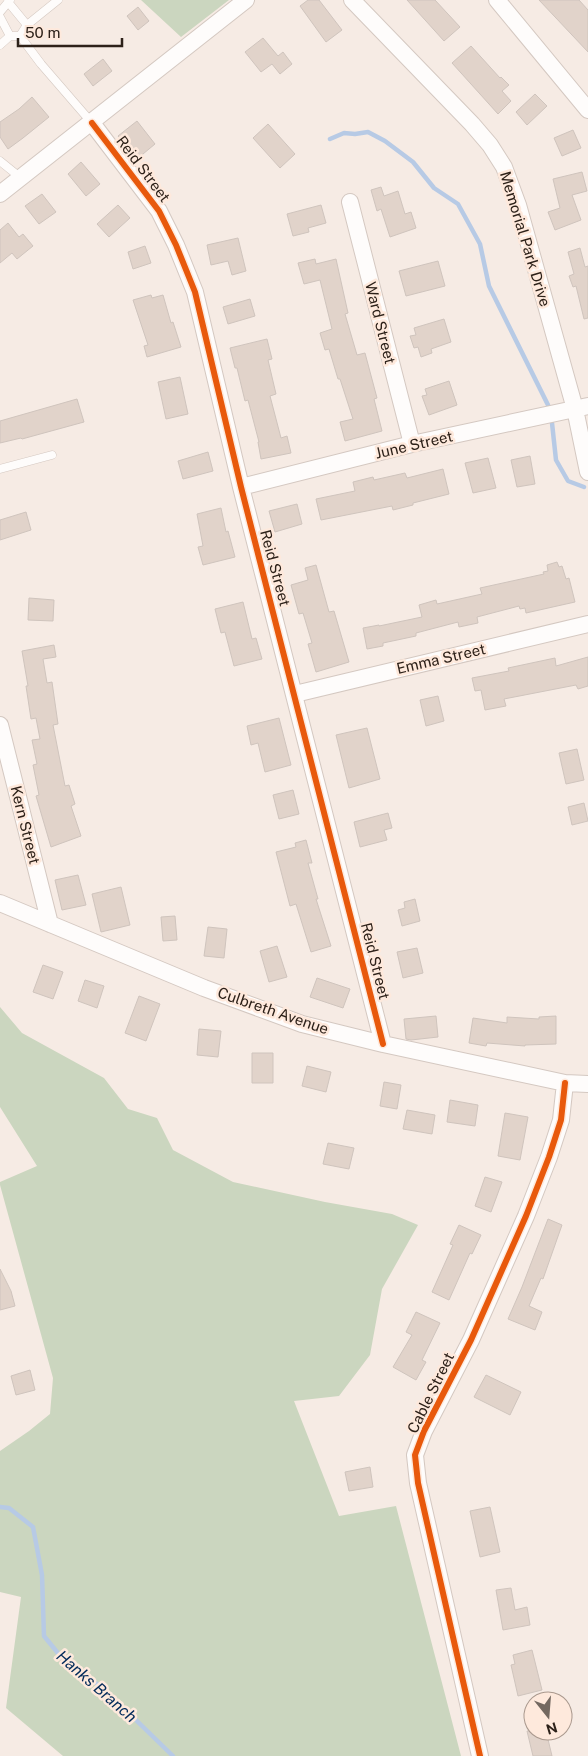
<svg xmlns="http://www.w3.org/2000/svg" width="588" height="1756" viewBox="0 0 588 1756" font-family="'Public Sans',sans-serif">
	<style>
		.green { fill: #cbd6bf }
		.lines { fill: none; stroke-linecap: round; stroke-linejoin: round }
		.stream { stroke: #b7cae5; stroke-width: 4.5 }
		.building { fill: #e1d3ca; stroke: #cfc4bd }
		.lane-casing { stroke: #d4c8c1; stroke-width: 9 }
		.street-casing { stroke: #d4c8c1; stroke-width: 18 }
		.lane { stroke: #fefcfb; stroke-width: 8 }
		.street { stroke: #fefcfb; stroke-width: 16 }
		.cycleway-casing { stroke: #fee9dc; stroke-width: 9 }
		.cycleway { stroke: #e8590c; stroke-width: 6 }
		.labels { text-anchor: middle; stroke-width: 5; stroke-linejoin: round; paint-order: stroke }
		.street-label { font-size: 15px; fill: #2d2119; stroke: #fee9dc }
		.water-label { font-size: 16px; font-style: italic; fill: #002959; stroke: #fee9dc }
	</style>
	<rect width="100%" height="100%" fill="#f6ebe4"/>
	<path class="green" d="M141 0H229L181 37Z
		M0 1007 22 1033 104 1078 128 1109 157 1118 173 1150 233 1182 325 1202 392 1214 418 1225 382 1289 370 1355 339 1396 294 1401 339 1516 396 1506 461 1756H63L6 1708 21 1597 0 1592V1451L29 1431 50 1414 53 1378 0 1185V1182L37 1166 0 1107Z"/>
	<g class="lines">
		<path class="stream" d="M330 139 344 133 355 134 368 132 385 141 413 162 434 188 458 204 480 244 489 286 548 405
			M552 423 556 460 568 481 584 487
			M0 1507 9 1508 33 1527 42 1575 44 1636 66 1663 103 1688 173 1756"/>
	</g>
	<path class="building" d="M308 0H319L342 30 326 42 300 6Z
		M407 0H435L460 27 444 41Z
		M539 0H579L588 10V52Z
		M138 7 149 21 138 30 127 16Z
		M263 38 278 56 283 52 292 64 280 74 272 64 261 72 245 52Z
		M471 46 500 78 501 77 509 85 502 91 511 101 498 114 452 63Z
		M103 59 112 71 93 86 84 74Z
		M535 94 547 106 527 125 516 112Z
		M32 97 49 117 23 138 8 149 0 137V122L19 109Z
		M137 121 155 144 137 159 118 136Z
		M268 124 295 154 280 168 253 138Z
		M573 130 581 148 562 156 554 138Z
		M81 162 100 184 86 196 68 174Z
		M582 172 587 191 572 195 581 220 555 230 548 212 560 208 553 179Z
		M381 187 384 196 398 191 405 214 411 212 416 228 390 237 381 209 377 211 371 190Z
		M42 194 56 212 39 224 25 206Z
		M118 205 130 218 109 237 97 224Z
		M321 205 326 223 308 228 309 232 293 236 287 214Z
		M8 223 19 237 23 234 33 246 17 259 12 253 0 263V230Z
		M238 238 246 271 232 275 228 261 211 265 207 245Z
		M145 246 151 263 133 269 128 252Z
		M580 248 585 267 588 266V318L584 319 576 286 573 287 569 276 574 274 568 252Z
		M315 259 316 264 336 259 348 313 345 314 357 355 365 353 377 398 374 399 382 431 345 441 340 422 353 419 340 379H338L329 349 325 350 320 333 332 329 320 280 304 284 298 263Z
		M438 261 445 286 406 296 399 271Z
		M151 295 152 298 163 295 171 323 173 322 181 347 147 357 144 346 148 345 133 300Z
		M250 299 255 316 228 324 223 307Z
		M444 319 451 342 431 349 432 353 421 357 418 347 414 348 410 336 416 335 414 328Z
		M267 339 272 359 268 360 276 394 270 396 281 438 287 436 291 453 261 459 258 442H259L248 400 245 401 237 368H235L230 348Z
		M180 377 188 414 166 419 158 382Z
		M449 381 457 405 429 415 422 396 427 395 425 389Z
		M77 399 84 422 22 439 21 438 0 443V421Z
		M208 452 213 471 183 479 178 461Z
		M530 456 535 484 517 487 511 460Z
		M488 458 496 488 473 493 465 463Z
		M443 469 449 494 413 503V505L393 510 392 506 321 520 316 499 355 491 353 482 373 477 374 480 405 473 407 478Z
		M297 504 302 524 275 532 269 511Z
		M221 508 226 532 228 531 235 557 203 565 198 547 203 546 197 514Z
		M26 512 31 530 0 540V520Z
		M557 562 559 567 562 566 566 579 569 578 575 602 526 613 525 608 520 609 519 606 477 617 478 623 459 627 458 622 416 633V636L383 643V646L367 649 363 628 379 625V626L422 617 419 605 436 600 437 604 482 594 480 588 544 574 543 572 548 571 547 565Z
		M316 565 329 612 334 611 349 662 316 672 308 644 312 643 303 613 299 614 291 585 308 580 305 568Z
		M29 598 54 600 53 621 28 620Z
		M243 602 252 639 256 638 262 659 234 666 225 632 221 633 215 609Z
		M54 645 56 657 43 659 47 683 52 682 58 724 53 725 65 786 69 785 75 804 71 806 81 836 51 847 36 796 39 795 33 765 37 764 32 740 40 739 36 718 31 719 26 686H28L22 651Z
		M588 657V686L578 689 576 685 504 699 506 706 485 710 481 690 475 691 472 678 509 671 508 668 555 658 556 666Z
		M438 696 444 721 426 726 420 700Z
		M279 718 291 765 265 772 258 743 251 745 247 726Z
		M367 728 380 779 349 788 336 735Z
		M577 749 584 780 566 784 559 753Z
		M293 790 299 814 279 819 273 795Z
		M584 803 588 821 572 825 568 807Z
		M388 813 392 828 384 830 387 840 360 847 354 822Z
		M306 840 312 863H308L318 899H316L331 946 311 952 296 904 290 906 276 852 296 847 295 843Z
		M78 875 86 905 62 910 55 880Z
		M121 887 130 925 101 932 92 894Z
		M415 899 420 921 402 926 398 910 405 908 404 902Z
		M175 916 177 940 163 941 161 917Z
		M208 927 227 929 224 958 204 956Z
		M277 946 287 977 269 982 260 951Z
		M417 948 423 973 403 978 397 952Z
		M43 965 63 972 53 999 33 992Z
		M317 978 350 989 343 1008 310 997Z
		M85 980 104 986 97 1008 78 1001Z
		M139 996 160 1004 146 1041 125 1033Z
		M436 1016 438 1037 411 1040 406 1039 404 1019Z
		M556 1016V1044L525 1045V1046L487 1043 486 1046 469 1043 473 1018 507 1023V1017L539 1019V1017Z
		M199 1029 221 1031 218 1057 197 1055Z
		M252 1053H273V1083H252Z
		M307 1066 331 1072 326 1092 302 1086Z
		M384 1082 401 1085 397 1109 380 1106Z
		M450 1100 478 1105 475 1126 447 1122Z
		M407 1110 435 1115 432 1134 403 1129Z
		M505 1113 528 1117 520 1160 498 1156Z
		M328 1143 354 1148 349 1169 323 1164Z
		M485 1177 502 1182 491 1212 475 1206Z
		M548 1219 562 1225 543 1279 541 1278 529 1306 542 1312 535 1330 508 1319 522 1287Z
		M459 1225 481 1235 472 1254 470 1253 449 1300 432 1292 453 1245 450 1244Z
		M0 1269 11 1291 15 1306 0 1310Z
		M416 1312 440 1323 422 1360 426 1362 416 1380 393 1367 412 1335 406 1332Z
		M30 1370 35 1390 16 1395 11 1376Z
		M486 1375 521 1392 510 1415 474 1397Z
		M370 1467 373 1487 349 1491 345 1472Z
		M490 1507 500 1552 480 1557 470 1511Z
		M511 1588 515 1610 527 1607 530 1625 503 1630 496 1590Z
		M532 1650 542 1690 518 1696 511 1665 515 1664 513 1655Z
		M527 1731H546L552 1756H533Z"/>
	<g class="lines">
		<g class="lane-casing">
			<path id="lane" d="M58 0 27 25 20 36 41 64 92 123
				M8 2 27 25
				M0 12 10 0
				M0 17 10 36H20
				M0 45 10 36
				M0 161 21 178
				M0 469 52 455"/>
		</g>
		<g class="street-casing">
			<path id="street" d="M352 0 472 124 490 145 504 167 518 205 575 409 588 472
				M497 0 588 110
				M92 123 159 211 176 245 195 292 241 487 383 1044
				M0 194 246 0
				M350 202 412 444
				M241 487 412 444 588 406
				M295 694 588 624
				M0 725 50 924
				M0 903 204 988 302 1024 383 1044 565 1083 588 1084
				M480 1756 418 1483 415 1455 424 1431 471 1340 526 1216 549 1157 561 1120 565 1083"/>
		</g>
		<use href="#lane" class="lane"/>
		<use href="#street" class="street"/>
		<g class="cycleway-casing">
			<path id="cycleway" d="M92 123 159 211 176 245 195 292 241 487 383 1044
				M480 1756 418 1483 415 1455 424 1431 471 1340 526 1216 549 1157 561 1120 565 1083"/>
		</g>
		<use href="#cycleway" class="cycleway"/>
	</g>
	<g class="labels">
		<g class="street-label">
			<text transform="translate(143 169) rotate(53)" y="5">Reid Street</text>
			<text transform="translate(525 239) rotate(73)" y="5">Memorial Park Drive</text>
			<text transform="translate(380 323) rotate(76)" y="5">Ward Street</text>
			<text transform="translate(414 445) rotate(-13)" y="5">June Street</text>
			<text transform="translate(275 568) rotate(75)" y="5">Reid Street</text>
			<text transform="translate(441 659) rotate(-13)" y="5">Emma Street</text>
			<text transform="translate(25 825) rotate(76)" y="5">Kern Street</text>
			<text transform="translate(375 961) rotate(76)" y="5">Reid Street</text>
			<text transform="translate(273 1011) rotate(19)" y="5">Culbreth Avenue</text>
			<text transform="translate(431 1393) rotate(-64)" y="5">Cable Street</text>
		</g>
		<g class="water-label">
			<text transform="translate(97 1686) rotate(41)" y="6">Hanks Branch</text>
		</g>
	</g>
	<g transform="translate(548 1716) rotate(163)"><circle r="24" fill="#fee9dc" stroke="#aa998e"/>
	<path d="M0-4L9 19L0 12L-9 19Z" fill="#736860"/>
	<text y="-8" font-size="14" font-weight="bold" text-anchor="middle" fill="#2d2119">N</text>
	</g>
	<path d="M18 38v8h104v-8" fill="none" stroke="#2d2119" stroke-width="2.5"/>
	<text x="25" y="38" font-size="15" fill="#2d2119" stroke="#fee9dc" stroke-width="4" paint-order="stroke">50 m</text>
</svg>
